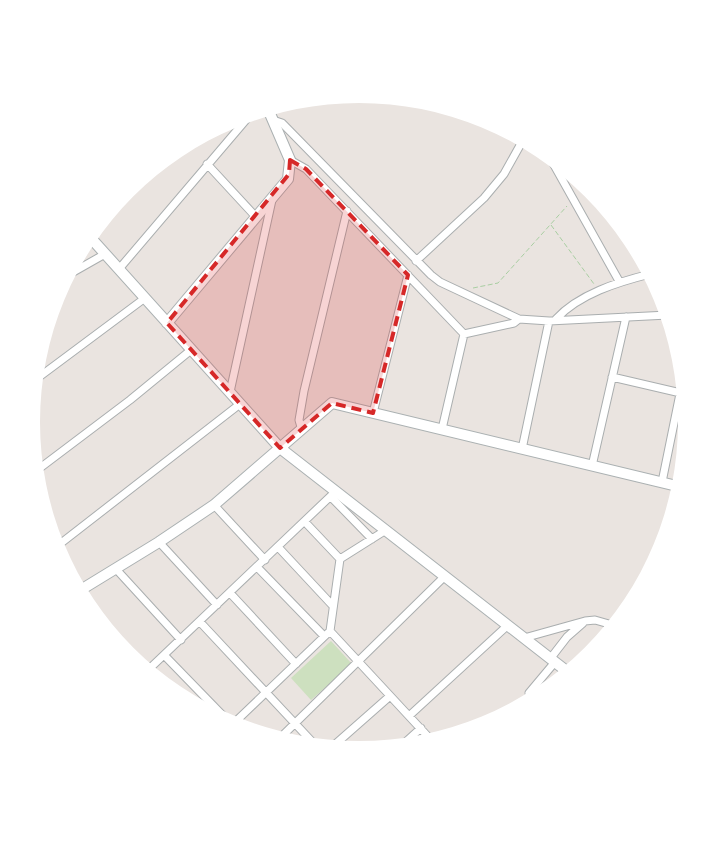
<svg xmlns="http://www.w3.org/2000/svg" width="719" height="846" viewBox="0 0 719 846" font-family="Barlow,sans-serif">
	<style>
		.green { fill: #cde0bf }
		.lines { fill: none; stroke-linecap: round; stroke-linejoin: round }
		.street-casing { stroke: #aaaeaf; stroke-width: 9 }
		.secondary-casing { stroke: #abb1b2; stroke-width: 12 }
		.path { stroke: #a9cea2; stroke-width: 1; stroke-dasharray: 5 2.5; stroke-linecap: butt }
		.street { stroke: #fff; stroke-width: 7 }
		.secondary { stroke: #fff; stroke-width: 10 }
		.marked { fill: #d62828; fill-opacity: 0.2; stroke: #d62828; stroke-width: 4; stroke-dasharray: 10 6; stroke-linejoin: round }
	</style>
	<rect width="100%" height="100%" fill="#eae4e0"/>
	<path class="green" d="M331 641 352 664 311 700 291 678Z"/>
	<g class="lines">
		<g class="street-casing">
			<path id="street" d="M273 120 282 123 431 275 440 282 519 319 549 321 668 315
				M549 156 619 281
				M290 160 306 169 464 334
				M207 164 256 217
				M416 261 484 198 504 174 523 140
				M119 269 251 114
				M68 275 105 254
				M556 319C579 294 618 282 650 274
				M612 377 685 394
				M35 380 145 298
				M230 392 272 200
				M373 413 408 275
				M301 427 299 420 304 391 347 211
				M442 429 464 334 514 323 519 319
				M522 449 549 321
				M592 466 626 317
				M36 471 130 400 191 350
				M662 482 683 379
				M331 497 372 539
				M214 505 265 560
				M305 522 340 559
				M159 542 217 605
				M56 547 240 404
				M278 547 333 606
				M257 567 324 636
				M116 569 181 640
				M230 593 296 664
				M200 622 317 747
				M330 631 433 742
				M524 638 585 621 595 620 616 626
				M164 655 232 725
				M550 659 567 637 583 623
				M147 671 336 491
				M536 699 529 693 555 662
				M409 716 508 625
				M232 725 330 631 340 559 386 530
				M278 740 445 576
				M400 747 421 728
				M331 748 390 696"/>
		</g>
		<g class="secondary-casing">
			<path id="secondary" d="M90 237 280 448 569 673
				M167 323 288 179 290 160 268 109
				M79 591 159 542 214 505 332 403 681 487"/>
		</g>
		<path class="path" d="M434 108 458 111
			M551 225 594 284
			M473 288 498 283 567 206"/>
		<use href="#street" class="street"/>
		<use href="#secondary" class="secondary"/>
	</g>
	<path class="marked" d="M290 160 306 169 408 275 373 413 332 403 280 448 167 323 289 174Z"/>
	<path d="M0 0H719V846H0ZM40 422a319 319 0 1 1 638 0a319 319 0 1 1-638 0Z" fill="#fff" fill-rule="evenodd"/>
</svg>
